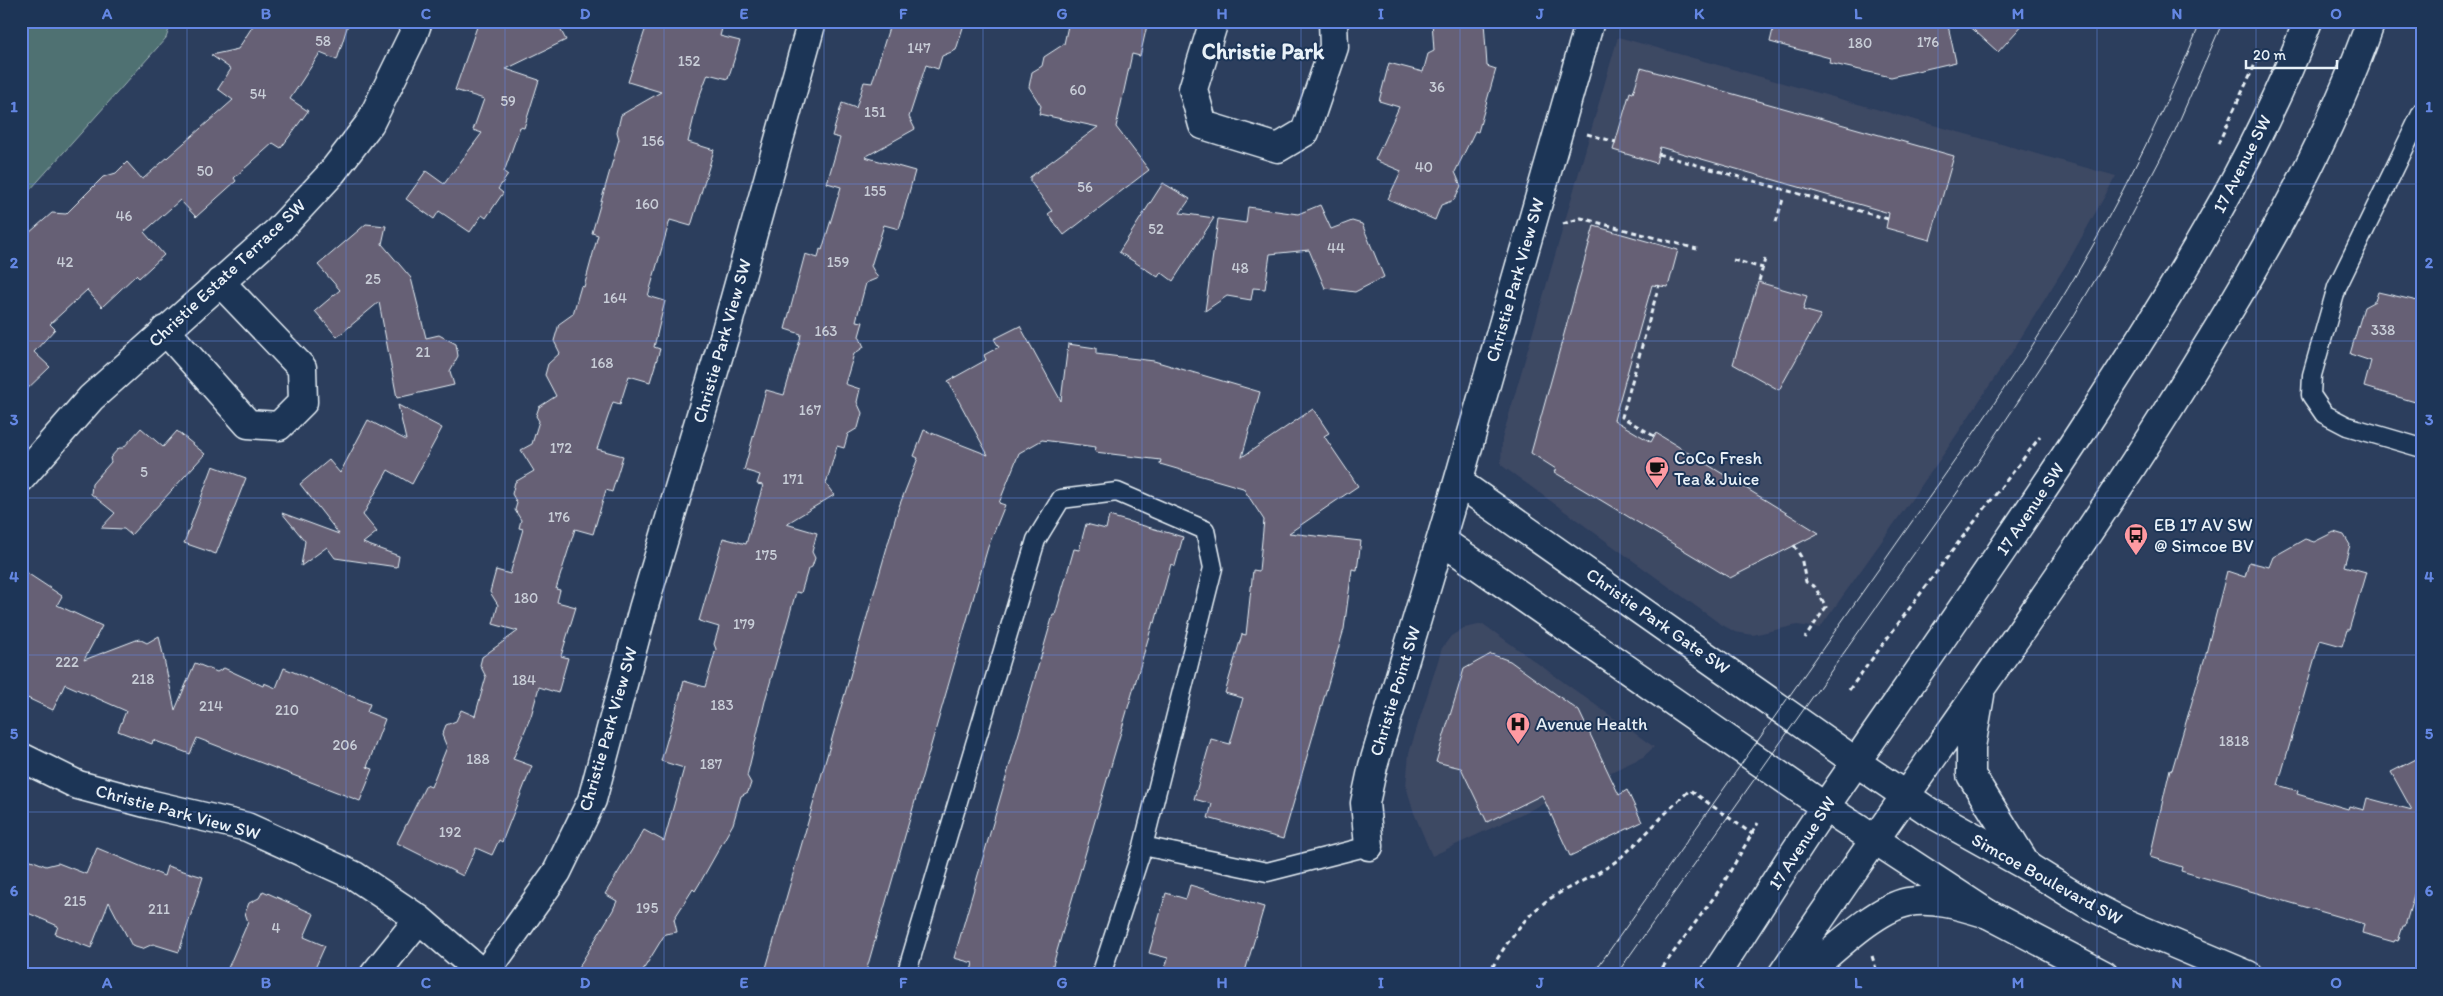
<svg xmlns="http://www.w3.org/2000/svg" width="2443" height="996" viewBox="0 0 2443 996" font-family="Itim,sans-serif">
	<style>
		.built { fill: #3d4864 }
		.green { fill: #4f7172; stroke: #9cb1b5 }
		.building { fill: #666075; stroke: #e8f1f8 }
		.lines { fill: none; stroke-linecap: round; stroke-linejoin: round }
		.service-casing { stroke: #e8f1f8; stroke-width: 21 }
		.minor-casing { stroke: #e8f1f8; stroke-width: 31 }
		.tertiary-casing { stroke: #e8f1f8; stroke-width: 31 }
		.secondary-casing { stroke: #e8f1f8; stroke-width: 31 }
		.path { stroke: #e8f1f8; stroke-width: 3; stroke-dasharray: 5 4; stroke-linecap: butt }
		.service { stroke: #1d3557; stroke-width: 18 }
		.minor { stroke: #1d3557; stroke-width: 28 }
		.tertiary { stroke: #1d3557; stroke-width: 28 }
		.secondary { stroke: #1d3557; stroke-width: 28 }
		.tram { stroke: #e8f1f8; stroke-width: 1 }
		.grid { fill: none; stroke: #6487e3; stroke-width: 1; stroke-opacity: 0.55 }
		.labels { text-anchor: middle; stroke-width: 4; stroke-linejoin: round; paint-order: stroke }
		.number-label { font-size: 15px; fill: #c8cdd7 }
		.street-label { font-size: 18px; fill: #e8f1f8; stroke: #1d3557 }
		.poi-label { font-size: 18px; fill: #e8f1f8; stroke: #1d3557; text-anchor: start }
		.district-label { font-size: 22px; font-weight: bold; fill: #e8f1f8; stroke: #1d3557 }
		.neatline { fill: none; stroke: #6487e3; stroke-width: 2 }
		.grid-label { font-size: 16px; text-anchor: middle; font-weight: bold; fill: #6487e3 }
	</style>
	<rect width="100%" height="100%" fill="#2c3e5d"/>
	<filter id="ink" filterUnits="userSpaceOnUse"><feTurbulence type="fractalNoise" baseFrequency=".02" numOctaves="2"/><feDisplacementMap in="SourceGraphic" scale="10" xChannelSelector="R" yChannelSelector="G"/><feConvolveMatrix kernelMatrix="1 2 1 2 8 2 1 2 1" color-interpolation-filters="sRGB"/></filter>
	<g filter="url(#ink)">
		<path class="built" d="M1618 37 2116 176 2069 260 2012 352 1943 455 1820 628 1797 625 1753 635 1735 632 1719 623 1501 465 1502 439Z
			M1483 624 1654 747 1643 757 1432 856 1414 813 1406 786 1409 753 1442 648 1451 636 1464 628Z"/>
		<path class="green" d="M21 21H172L166 38 21 200Z"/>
		<path class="building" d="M256 21H349L337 60 320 53 290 99 308 111 281 148 273 143 234 178 236 181 196 217 180 200 144 232 164 255 139 278 136 275 102 307 87 290 50 324 55 329 34 352 50 367 21 395V240L52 213 66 214 103 177 116 173 127 162 142 179 144 178 233 100 218 89 231 69 211 55 238 49Z
			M479 21H556L566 40 506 69 539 80 524 128 520 127 504 172 508 175 498 189 503 193 486 218 482 215 470 232 439 211 434 219 406 199 426 171 444 184 482 133 473 130 484 99 455 90Z
			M648 21H724L720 36 740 41 728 79 708 74 698 100 688 142 714 150 691 226 670 220 648 296 665 301 654 347 660 349 650 382 629 376 620 404 613 402 597 449 623 456 612 492 606 490 593 534 575 529 556 589 560 590 557 602 576 607 561 656 568 658 558 693 539 687 531 716 513 759 532 766 502 842 499 840 492 855 476 848 463 876 397 843 426 785 431 787 447 747 442 735 446 725 456 721 461 710 475 716 486 677 480 665 482 657 518 631 493 624 498 605 490 592 496 570 510 574 523 529 519 528 521 520 515 510 517 503 512 494 515 482 534 471 521 450 532 444 539 421 536 416 539 407 556 396 545 375 548 364 560 353 554 341 559 324 573 314 581 286 584 287 598 235 592 233 619 139 617 132 621 115 661 92 628 82Z
			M891 21H965L956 50 942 56 938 69 926 65 909 117 915 129 865 157 915 171 899 229 884 225 871 266 878 278 866 283 856 321 863 322 859 336 864 347 854 354 845 384 860 389 857 402 862 413 858 428 848 434 844 448 837 446 826 484 834 495 786 524 817 533 812 552 815 558 812 567 808 569 801 593 796 592 766 697 747 776 751 783 748 792 741 796 733 824 701 881 695 891 693 889 674 919 677 932 665 934 640 975H574L613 910 617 901 605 894 644 830 664 841 684 768 661 761 684 681 705 687 716 649 714 644 719 627 699 621 723 538 746 544 763 485 757 484 760 475 744 470 766 390 784 395 800 340 801 334 785 329 805 254 818 258 820 249 822 250 841 187 827 183 840 138 832 136 842 103 856 108 864 82 872 83Z
			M1069 21H1148L1140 56 1132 54 1116 127 1149 170 1064 235 1048 214 1052 211 1030 181V177L1098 127 1039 114 1041 106 1029 87 1032 72 1042 66 1044 57 1064 44Z
			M1432 21H1484L1487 66 1496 69 1478 132 1475 131 1455 172 1461 186 1454 200 1441 205 1435 220 1388 199 1401 171 1375 160 1399 107 1379 101 1389 63 1423 72 1428 54 1434 51Z
			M1775 21H1947L1956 62 1891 77 1829 63 1830 58 1770 42Z
			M1964 21H2026L1998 52Z
			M1641 68 1954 156 1930 240 1886 228 1889 213 1660 147 1656 163 1613 150 1630 92 1633 93Z
			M1163 183 1190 199 1180 213 1214 218 1173 281 1161 272 1158 277 1119 252Z
			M1320 205 1331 229 1352 221 1362 224 1384 277 1355 292 1325 288 1309 250 1270 254 1265 289 1253 288 1251 300 1227 296 1205 311 1218 219 1246 223 1248 207 1298 214Z
			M366 224 386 226 382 244 411 278 426 338 439 335 456 344 458 356 450 371 454 385 397 398 379 302 337 337 315 311 340 290 318 265Z
			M1594 226 1678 250 1668 287 1652 285 1614 420 1651 442 1656 433 1819 533 1730 578 1554 472 1556 469 1531 453Z
			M1758 282 1807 296 1803 310 1821 315 1779 390 1733 364Z
			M2378 292 2422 302V404L2364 387 2371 361 2350 354 2364 307 2375 301Z
			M1020 326 1061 401 1068 344 1096 348V354L1154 361 1260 392 1242 457 1313 409 1329 433 1324 436 1358 486 1289 533 1361 541 1357 570 1352 569 1344 629 1283 839 1208 818 1212 804 1194 799 1211 739 1230 744 1243 698 1225 693 1242 634 1246 635 1253 570 1259 571 1264 520 1243 488 1160 464 1161 460 1095 452 1096 447 1042 440 1019 453 999 503 1005 505 988 547 865 975H764L898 509 918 458 914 456 924 430 988 455 948 381 986 360 984 355 999 347 994 339Z
			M398 405 442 428 412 484 388 470 363 515 377 532 363 543 399 556 397 567 335 558 327 547 301 566 305 541 282 513 339 534 300 484 329 460 340 473 368 420 406 440Z
			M141 428 163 447 177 431 205 454 131 535 124 529 101 528 115 513 91 494 92 484 111 462 110 458 119 448H123Z
			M213 466 246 478 216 554 184 543Z
			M1109 516 1183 537 1175 566 1171 564 1155 623 1153 622 1050 975H970L973 963 954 958 1053 615H1055L1074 549 1079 550 1086 524 1106 529Z
			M2334 532 2344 535 2350 545 2344 566 2366 572 2349 630H2347L2342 646 2320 640 2278 785 2298 791 2297 794 2348 809 2349 806 2364 810 2367 798 2412 810 2391 772 2422 756V882L2418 881 2405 926H2403L2398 941 2395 940 2394 942 2362 933 2364 924 2181 871 2182 867 2150 857 2170 769 2172 770 2205 657 2227 571 2245 577 2249 562 2269 567 2273 557 2305 539 2314 542Z
			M21 569 62 596 57 605 102 626 84 660 139 639 147 643 159 636 175 710 195 663 217 672 224 668 263 686 264 683 276 688 284 668 370 704 367 712 385 719 367 767 373 769 360 801 197 738 190 754 153 740 152 744 118 731 126 711 65 684 53 710 21 695Z
			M1491 654 1510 661 1579 711 1619 795 1627 790 1642 822 1570 856 1542 795 1487 822 1461 768 1436 762 1464 669Z
			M97 848 164 876 167 866 203 877 179 952 153 944 142 949 132 946 109 902 91 948 55 934 58 926 21 910V856L46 866 58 863 86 874Z
			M1190 885 1264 907 1244 975H1163L1168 958 1149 953 1166 893 1186 899Z
			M263 891 314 914 304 937 325 946 312 975H225L248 922 245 913 249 903 259 898Z"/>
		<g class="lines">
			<g class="service-casing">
				<path id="service" d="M2422 112 2337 287 2312 375 2311 395 2324 414 2347 426 2422 448
					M1143 846 1267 872 1369 846
					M906 975 1036 540 1061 499 1117 492 1205 530 1213 568 1143 846 1101 975"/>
			</g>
			<g class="minor-casing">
				<path id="minor" d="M1214 21 1193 89 1203 125 1278 148 1305 132 1334 47 1333 21
					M165 330 248 424 279 426 303 402 302 368 220 282
					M21 478 91 398 278 231 330 175 370 123 413 35 418 21
					M1458 482 1856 762
					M1441 540 1825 807
					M21 757 78 785 149 804 247 827 355 876 419 919 484 975 557 872 592 800 643 609 725 334 812 21
					M1369 846 1365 803 1373 766 1458 482 1590 21
					M374 975 419 919"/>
			</g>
			<g class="tertiary-casing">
				<path id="tertiary" d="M1856 762 1931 813 2028 867 2086 903 2125 923 2248 975
					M1825 807 1988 914 2104 975"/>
			</g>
			<g class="secondary-casing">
				<path id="secondary" d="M1980 695 1971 747V775L2028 867
					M1715 975C1753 918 1788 860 1827 804 1913 679 2002 554 2085 426 2169 297 2253 166 2308 21
					M1782 975C1921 767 2074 567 2203 353 2268 248 2330 138 2371 21
					M1804 975C1832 952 1874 909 1908 902 1934 897 1964 907 1988 914"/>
			</g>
			<path class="path" d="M1587 134 1616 142
				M2218 144 2263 47
				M1658 154 1888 219
				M1776 222 1783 199
				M1563 224 1581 218 1697 249
				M1733 260 1763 268
				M1759 281 1765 259
				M1654 436 1622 417 1659 285
				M1794 545 1801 557 1806 582 1815 587 1826 607 1805 638
				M1849 690 1958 543 2040 437
				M1872 956 1878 975
				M1488 975C1503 948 1522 918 1548 900 1569 886 1594 877 1615 862 1642 841 1663 813 1690 790L1752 834
				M1657 975 1720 889 1758 823"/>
			<use href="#service" class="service"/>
			<use href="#minor" class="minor"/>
			<use href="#tertiary" class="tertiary"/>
			<use href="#secondary" class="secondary"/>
			<path class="tram" d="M1592 975C1688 840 1783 705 1878 570 1952 464 2029 359 2092 247 2133 174 2170 99 2201 21
				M1616 975 1971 473 2069 324 2111 253 2174 133 2223 21"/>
		</g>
	</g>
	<path class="grid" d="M187 21V975M346 21V975M505 21V975M664 21V975M824 21V975M983 21V975M1142 21V975M1301 21V975M1460 21V975M1620 21V975M1779 21V975M1938 21V975M2097 21V975M2256 21V975M21 184H2422M21 341H2422M21 498H2422M21 655H2422M21 812H2422"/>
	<defs>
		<g id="cafe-pin" transform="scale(1.25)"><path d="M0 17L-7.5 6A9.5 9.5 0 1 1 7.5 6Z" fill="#ff9aa2" stroke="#1d3557"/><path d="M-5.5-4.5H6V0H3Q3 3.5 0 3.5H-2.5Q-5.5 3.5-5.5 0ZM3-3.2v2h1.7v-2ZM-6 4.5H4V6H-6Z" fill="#111"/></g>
		<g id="bus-pin" transform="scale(1.25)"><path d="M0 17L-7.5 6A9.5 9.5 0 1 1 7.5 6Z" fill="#ff9aa2" stroke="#1d3557"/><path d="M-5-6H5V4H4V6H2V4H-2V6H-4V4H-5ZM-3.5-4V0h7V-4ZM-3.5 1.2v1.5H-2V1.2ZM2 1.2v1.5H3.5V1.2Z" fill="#111"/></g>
		<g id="hospital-pin" transform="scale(1.25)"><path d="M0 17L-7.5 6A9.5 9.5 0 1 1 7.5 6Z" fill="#ff9aa2" stroke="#1d3557"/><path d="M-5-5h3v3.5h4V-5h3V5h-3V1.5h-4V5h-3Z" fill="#111"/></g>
	</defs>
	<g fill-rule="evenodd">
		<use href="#cafe-pin" x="1657" y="468"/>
		<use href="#bus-pin" x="2136" y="535"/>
		<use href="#hospital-pin" x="1518" y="724"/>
	</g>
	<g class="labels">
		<g class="number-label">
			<text x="323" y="46">58</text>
			<text x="1928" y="47">176</text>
			<text x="1860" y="48">180</text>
			<text x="919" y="53">147</text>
			<text x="689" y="66">152</text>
			<text x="1437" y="92">36</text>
			<text x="1078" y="95">60</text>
			<text x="258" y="99">54</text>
			<text x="508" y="106">59</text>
			<text x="875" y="117">151</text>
			<text x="653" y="146">156</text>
			<text x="1424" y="172">40</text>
			<text x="205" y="176">50</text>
			<text x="1085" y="192">56</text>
			<text x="875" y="196">155</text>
			<text x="647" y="209">160</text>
			<text x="124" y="221">46</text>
			<text x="1156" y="234">52</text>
			<text x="1336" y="253">44</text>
			<text x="65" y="267">42</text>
			<text x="838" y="267">159</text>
			<text x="1240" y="273">48</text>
			<text x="373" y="284">25</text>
			<text x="615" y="303">164</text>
			<text x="2383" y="335">338</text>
			<text x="826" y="336">163</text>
			<text x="423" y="357">21</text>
			<text x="602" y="368">168</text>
			<text x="810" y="415">167</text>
			<text x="561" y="453">172</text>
			<text x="144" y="477">5</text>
			<text x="793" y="484">171</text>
			<text x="559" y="522">176</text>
			<text x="766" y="560">175</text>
			<text x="526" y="603">180</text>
			<text x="744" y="629">179</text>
			<text x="67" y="667">222</text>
			<text x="143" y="684">218</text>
			<text x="524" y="685">184</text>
			<text x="722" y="710">183</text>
			<text x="211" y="711">214</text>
			<text x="287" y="715">210</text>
			<text x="2234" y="746">1818</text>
			<text x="345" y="750">206</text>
			<text x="478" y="764">188</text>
			<text x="711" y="769">187</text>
			<text x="450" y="837">192</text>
			<text x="75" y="906">215</text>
			<text x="647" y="913">195</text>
			<text x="159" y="914">211</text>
			<text x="276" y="933">4</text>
		</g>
		<g class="street-label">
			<text transform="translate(2242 164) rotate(-63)" y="6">17 Avenue SW</text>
			<text transform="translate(227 273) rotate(-43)" y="6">Christie Estate Terrace SW</text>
			<text transform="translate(1515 280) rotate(-74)" y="6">Christie Park View SW</text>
			<text transform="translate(722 341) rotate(-74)" y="6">Christie Park View SW</text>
			<text transform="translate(2030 509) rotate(-56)" y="6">17 Avenue SW</text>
			<text transform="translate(1658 621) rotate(35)" y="6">Christie Park Gate SW</text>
			<text transform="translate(1395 691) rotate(-73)" y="6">Christie Point SW</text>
			<text transform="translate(608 729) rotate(-74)" y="6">Christie Park View SW</text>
			<text transform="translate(178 812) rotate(15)" y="6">Christie Park View SW</text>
			<text transform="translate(1802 843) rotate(-57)" y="6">17 Avenue SW</text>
			<text transform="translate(2047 879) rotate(29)" y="6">Simcoe Boulevard SW</text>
		</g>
		<g class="poi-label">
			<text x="1674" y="464">CoCo Fresh<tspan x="1674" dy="21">Tea &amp; Juice</tspan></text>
			<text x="2154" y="531">EB 17 AV SW<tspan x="2154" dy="21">@ Simcoe BV</tspan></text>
			<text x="1536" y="730">Avenue Health</text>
		</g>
		<g class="district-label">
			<text x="1263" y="59">Christie Park</text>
		</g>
	</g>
	<rect width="2443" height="996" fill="none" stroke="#1d3557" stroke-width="55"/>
	<path d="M2246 60v8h91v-8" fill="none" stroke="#e8f1f8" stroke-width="2.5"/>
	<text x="2253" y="60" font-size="15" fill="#e8f1f8" stroke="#1d3557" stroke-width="4" paint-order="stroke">20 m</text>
	<rect x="28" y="28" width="2388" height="940" class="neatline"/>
	<g class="grid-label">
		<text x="107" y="19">A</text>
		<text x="266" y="19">B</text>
		<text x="426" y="19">C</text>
		<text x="585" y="19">D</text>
		<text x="744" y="19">E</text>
		<text x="903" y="19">F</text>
		<text x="1062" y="19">G</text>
		<text x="1222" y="19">H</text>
		<text x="1381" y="19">I</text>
		<text x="1540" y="19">J</text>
		<text x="1699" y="19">K</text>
		<text x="1858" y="19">L</text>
		<text x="2018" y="19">M</text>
		<text x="2177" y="19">N</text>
		<text x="2336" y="19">O</text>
		<text x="14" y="112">1</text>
		<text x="2429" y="112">1</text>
		<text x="14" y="268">2</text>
		<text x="2429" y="268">2</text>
		<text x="14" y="425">3</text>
		<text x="2429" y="425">3</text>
		<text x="14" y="582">4</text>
		<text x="2429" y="582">4</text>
		<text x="14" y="739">5</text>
		<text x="2429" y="739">5</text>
		<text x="14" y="896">6</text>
		<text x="2429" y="896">6</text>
		<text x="107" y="988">A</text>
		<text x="266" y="988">B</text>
		<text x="426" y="988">C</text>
		<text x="585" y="988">D</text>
		<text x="744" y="988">E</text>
		<text x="903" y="988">F</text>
		<text x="1062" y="988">G</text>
		<text x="1222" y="988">H</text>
		<text x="1381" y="988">I</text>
		<text x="1540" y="988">J</text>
		<text x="1699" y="988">K</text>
		<text x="1858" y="988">L</text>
		<text x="2018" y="988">M</text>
		<text x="2177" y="988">N</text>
		<text x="2336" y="988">O</text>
	</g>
</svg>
